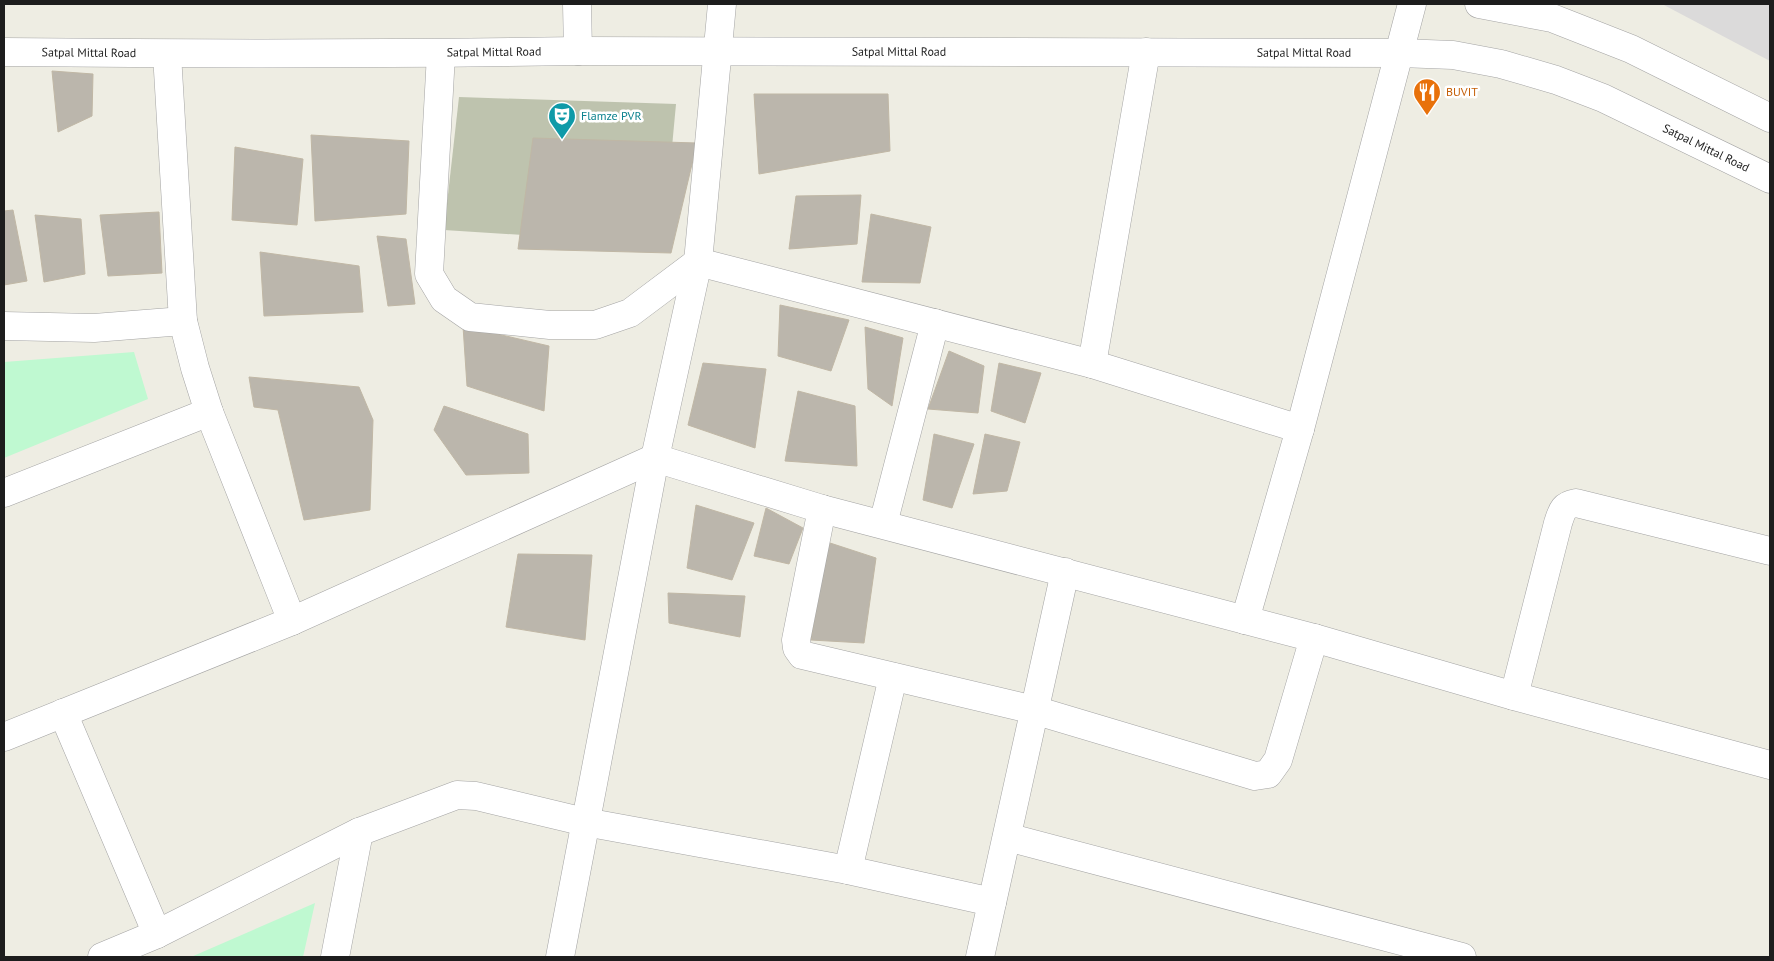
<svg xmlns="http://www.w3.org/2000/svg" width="1774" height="961" viewBox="0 0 1774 961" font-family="'PT Sans',sans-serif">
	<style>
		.residential { fill: #dbdada }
		.construction { fill: #bec3ae }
		.park { fill: #bff9d1 }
		.building { fill: #bbb6ac; stroke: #c0b7a5 }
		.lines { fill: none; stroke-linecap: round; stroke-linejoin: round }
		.minor-casing { stroke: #a4a4a4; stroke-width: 29 }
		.minor { stroke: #fff; stroke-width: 28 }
		.labels { text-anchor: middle; stroke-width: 5; stroke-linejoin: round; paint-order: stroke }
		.street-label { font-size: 12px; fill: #1d1d1d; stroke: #fff }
		.food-label { font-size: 12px; fill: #c56008; stroke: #fff; text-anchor: start }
		.culture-label { font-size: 12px; fill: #0d838f; stroke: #fff; text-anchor: start }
	</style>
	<rect width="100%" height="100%" fill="#eeede3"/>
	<path class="residential" d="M1662 4H1770V61Z"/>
	<path class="construction" d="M459 97 676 104 663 244 444 230Z"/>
	<path class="park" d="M134 352 148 399 4 458V362Z
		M315 903 303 957H191Z"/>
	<path class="building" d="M52 71 93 74 92 116 58 132Z
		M754 94H888L890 151 759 174Z
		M311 135 409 141 406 214 315 221Z
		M533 138 697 143 671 253 518 249Z
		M235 147 303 159 297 225 232 220Z
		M861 195 857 244 789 249 796 196Z
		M13 210 27 281 4 285V211Z
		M159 212 162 273 108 276 100 215Z
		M871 214 931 227 920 283 862 282Z
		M35 215 81 219 85 274 44 282Z
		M377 236 406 239 415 304 388 306Z
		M260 252 359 266 363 312 264 316Z
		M780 305 849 320 831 371 778 356Z
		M463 326 549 346 544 411 467 386Z
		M865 327 903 338 892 406 868 389Z
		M949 351 984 366 978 413 928 409Z
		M703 363 766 369 755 448 688 425Z
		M999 363 1041 373 1025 423 991 411Z
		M249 377 359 387 373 420 370 510 304 520 278 410 254 407Z
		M798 391 855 406 857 466 785 461Z
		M444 406 528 434 529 473 466 475 434 430Z
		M934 434 974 444 952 508 923 500Z
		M985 434 1020 442 1007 491 973 494Z
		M696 505 754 523 732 580 687 568Z
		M766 508 803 528 789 564 754 556Z
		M827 542 876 558 864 643 811 640Z
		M518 554 592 555 585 640 506 627Z
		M668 593 745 596 740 637 669 623Z"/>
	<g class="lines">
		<g class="minor-casing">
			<g id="minor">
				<path d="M577 4 578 51"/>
				<path d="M1479 4 1552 18 1631 49 1770 118"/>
				<path id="s1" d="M4 52C195 54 387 54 578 51L1400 53 1453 55 1501 64 1556 80 1603 98 1770 179"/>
				<path d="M167 54 183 321 195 368 209 412 292 621 655 458 822 509 1314 638 1514 696 1770 765"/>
				<path d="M441 54 429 274 444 299 470 317 550 325H595L630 313 698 262 1092 364 1300 429"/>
				<path d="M4 326 94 328 183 321"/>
				<path d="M1092 364 1146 52"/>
				<path d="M4 493 209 412"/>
				<path d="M822 509 796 640 797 648 802 655 1034 710 1255 776 1268 774 1278 760 1314 638"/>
				<path d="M883 524 935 323"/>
				<path d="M1245 620 1300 429 1412 4"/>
				<path d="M1514 696 1558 523C1562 511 1563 505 1576 503L1770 551"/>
				<path d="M63 713 157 934"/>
				<path d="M4 737 292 621"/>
				<path d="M1007 837 1462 957"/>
				<path d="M848 870 893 677"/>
				<path d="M102 957 157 934 359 832 457 795 476 796 585 822 848 870 992 902"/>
				<path d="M335 957 359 832"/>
				<path d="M560 957 655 458 698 262 722 4"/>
				<path d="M980 957 1065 572"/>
			</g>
		</g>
		<use href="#minor" class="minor"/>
	</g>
	<defs>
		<g id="restaurant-pin" transform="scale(1.4375)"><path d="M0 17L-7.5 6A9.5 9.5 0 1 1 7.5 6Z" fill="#e8710a" stroke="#fff"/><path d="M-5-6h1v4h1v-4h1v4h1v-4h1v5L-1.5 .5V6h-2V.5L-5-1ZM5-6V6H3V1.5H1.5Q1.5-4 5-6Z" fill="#fff"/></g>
		<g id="theatre-pin" transform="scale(1.4375)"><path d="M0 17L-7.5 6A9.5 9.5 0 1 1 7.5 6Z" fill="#0f9aa8" stroke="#fff"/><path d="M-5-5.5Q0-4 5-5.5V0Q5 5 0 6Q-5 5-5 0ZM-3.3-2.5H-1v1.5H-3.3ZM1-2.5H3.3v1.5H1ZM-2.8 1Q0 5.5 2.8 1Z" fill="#fff"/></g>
	</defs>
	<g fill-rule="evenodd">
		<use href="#restaurant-pin" x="1427" y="92"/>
		<use href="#theatre-pin" x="562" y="116"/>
	</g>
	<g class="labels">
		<g class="street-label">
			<text dy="4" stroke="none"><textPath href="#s1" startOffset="895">Satpal Mittal Road</textPath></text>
			<text dy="4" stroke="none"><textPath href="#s1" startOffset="85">Satpal Mittal Road</textPath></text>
			<text dy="4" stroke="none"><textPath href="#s1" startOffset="490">Satpal Mittal Road</textPath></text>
			<text dy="4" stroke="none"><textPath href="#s1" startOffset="1300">Satpal Mittal Road</textPath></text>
			<text dy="4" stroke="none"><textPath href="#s1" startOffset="1720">Satpal Mittal Road</textPath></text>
		</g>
		<g class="food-label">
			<text x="1446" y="96">BUVIT</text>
		</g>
		<g class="culture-label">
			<text x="581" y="120">Flamze PVR</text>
		</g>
	</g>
	<rect width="1774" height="961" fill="none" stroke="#1d1d1d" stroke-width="10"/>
</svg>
